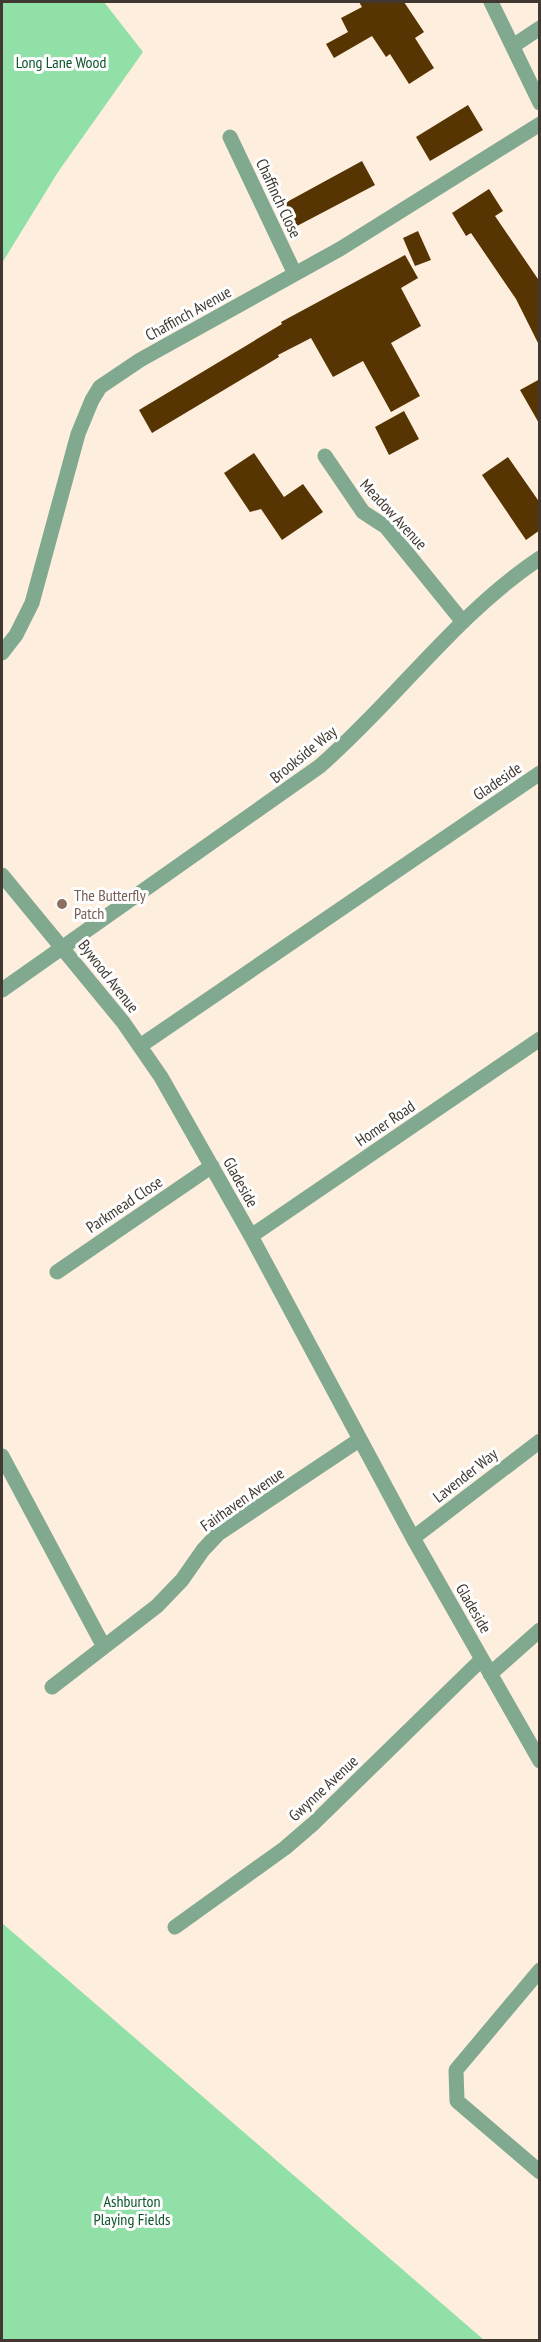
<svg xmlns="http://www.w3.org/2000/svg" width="541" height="2342" viewBox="0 0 541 2342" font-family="'PT Sans Narrow',sans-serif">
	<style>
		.green { fill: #90e0a8 }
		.building { fill: #573503 }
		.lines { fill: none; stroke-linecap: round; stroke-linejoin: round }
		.minor { stroke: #81a990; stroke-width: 15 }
		.education-dot { fill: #8d6e63; stroke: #fefefe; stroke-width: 2 }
		.labels { text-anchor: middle; stroke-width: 6; stroke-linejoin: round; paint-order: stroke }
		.park-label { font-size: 16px; fill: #0c542c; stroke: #fefefe }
		.street-label { font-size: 16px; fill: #413931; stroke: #fefefe }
		.education-label { font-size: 16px; fill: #785e54; stroke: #fefefe; text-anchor: start }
	</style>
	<rect width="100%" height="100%" fill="#feeede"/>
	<path class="green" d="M2 2H104L143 52 58 172 2 263Z
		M2 1923 484 2340H2Z"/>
	<path class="building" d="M359 2H404L424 32 415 38 434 68 409 84 390 54 386 57 372 36 334 58 326 44 348 32 341 18 362 7Z
		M468 105 483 130 430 161 416 137Z
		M362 161 375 185 297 226 285 203Z
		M489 189 503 211 495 216 540 282V347L516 299 471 233 466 236 452 213Z
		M418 231 431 260 415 266 403 238Z
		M405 255 418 278 401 288 421 326 391 343 420 396 391 412 363 361 333 377 311 338 278 355 279 357 152 433 139 410 282 324 281 322Z
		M540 379V425L520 390Z
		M404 411 419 439 389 455 375 427Z
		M254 453 284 497 303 484 323 512 282 540 261 509 250 512 224 473Z
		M508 457 540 503V530L526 540 482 475Z"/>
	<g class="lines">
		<path class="minor" d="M491 2 540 103
			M513 46 540 28
			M230 137 295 274
			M325 456 363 512 386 527 463 622
			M2 653 16 635 32 603 78 434 92 400 100 387 140 360 340 249 540 124
			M2 875 123 1022 161 1077 251 1236 413 1538 540 1761
			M2 990 320 766C396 700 455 615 540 558
			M140 1046 540 773
			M251 1236 540 1039
			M57 1272 212 1166
			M2 1456 104 1647
			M413 1538 540 1441
			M490 1674 540 1630
			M52 1687 157 1606 182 1580 203 1550 218 1534 359 1440
			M175 1927 285 1848 314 1823 482 1659
			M540 1970 456 2070 457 2101 540 2172"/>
	</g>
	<circle class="education-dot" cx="62" cy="904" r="6"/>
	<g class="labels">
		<g class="park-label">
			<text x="61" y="68">Long Lane Wood</text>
			<text x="132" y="2207">Ashburton<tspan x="132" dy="18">Playing Fields</tspan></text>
		</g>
		<g class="street-label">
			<text transform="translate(279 198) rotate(65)" y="6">Chaffinch Close</text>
			<text transform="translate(188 313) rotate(-29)" y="6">Chaffinch Avenue</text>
			<text transform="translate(394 514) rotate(47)" y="6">Meadow Avenue</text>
			<text transform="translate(303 754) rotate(-39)" y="6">Brookside Way</text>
			<text transform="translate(497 781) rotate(-34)" y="6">Gladeside</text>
			<text transform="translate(109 976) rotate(52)" y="6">Bywood Avenue</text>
			<text transform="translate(385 1123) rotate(-34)" y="6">Homer Road</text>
			<text transform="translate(241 1182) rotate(61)" y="6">Gladeside</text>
			<text transform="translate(124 1204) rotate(-34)" y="6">Parkmead Close</text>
			<text transform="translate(465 1475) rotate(-38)" y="6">Lavender Way</text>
			<text transform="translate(242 1499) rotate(-35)" y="6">Fairhaven Avenue</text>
			<text transform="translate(474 1608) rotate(60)" y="6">Gladeside</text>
			<text transform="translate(323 1788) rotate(-43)" y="6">Gwynne Avenue</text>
		</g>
		<g class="education-label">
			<text x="74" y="901">The Butterfly<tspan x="74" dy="18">Patch</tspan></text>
		</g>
	</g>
	<rect width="541" height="2342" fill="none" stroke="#413931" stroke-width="6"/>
</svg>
